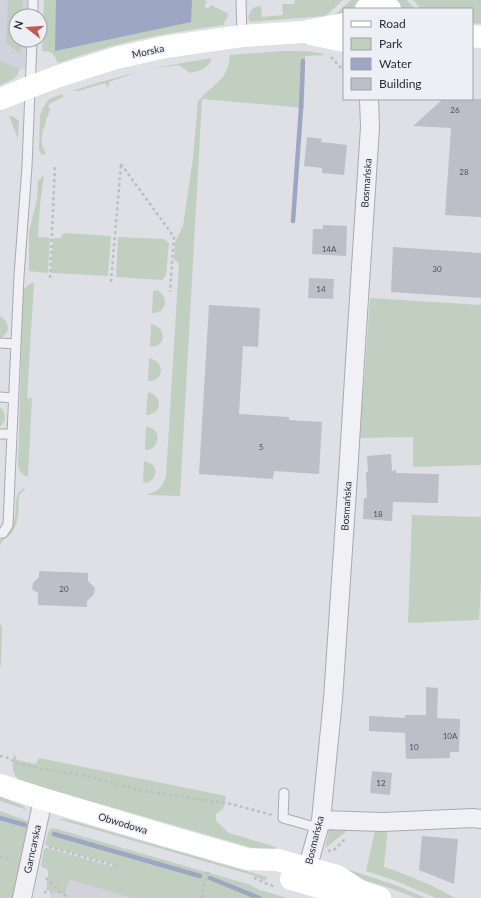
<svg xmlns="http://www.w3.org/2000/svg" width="481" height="898" viewBox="0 0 481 898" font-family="Lato,sans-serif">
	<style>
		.built { fill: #d1d2db }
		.green { fill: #c1cfc0 }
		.water { fill: #9da6c2 }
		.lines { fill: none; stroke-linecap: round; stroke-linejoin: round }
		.stream { stroke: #9da6c2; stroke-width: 4.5 }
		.building { fill: #bcbec8 }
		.lane-casing { stroke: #a8aab3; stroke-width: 11 }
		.street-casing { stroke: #a8aab3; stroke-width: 20 }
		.path { stroke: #bdbec5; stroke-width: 2.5; stroke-dasharray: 3 3; stroke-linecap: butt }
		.lane { stroke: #f1f1f5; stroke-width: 9 }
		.street { stroke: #f1f1f5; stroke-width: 18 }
		.secondary { stroke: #fff; stroke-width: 22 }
		.labels { text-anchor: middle; stroke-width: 3; stroke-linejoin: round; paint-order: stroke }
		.number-label { font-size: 8px; fill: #4e505e }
		.street-label { font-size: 10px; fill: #292c3b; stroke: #eeeff4 }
	</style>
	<rect width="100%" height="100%" fill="#dee0e6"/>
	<path class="built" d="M0 0H27V16H16V40H26L25 67 19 71 18 75 14 79 0 85Z
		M56 872 145 898H50Z"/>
	<path class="green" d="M8 0H23L22 16H16V40H21V52L19 53 6 43Z
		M44 0H205L207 2 204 6 208 9 211 5 227 13 228 16 224 23V25C196 29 169 33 141 39 113 45 85 54 58 63 54 54 52 51 42 51Z
		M295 0H343L328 14 324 16 250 22 248 18C251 9 252 7 261 6L262 17 283 15 282 4H294Z
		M351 0H362L354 9H344V16L332 15 336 14Z
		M396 0H407L415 9H402Z
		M413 0H481V24L472 23V9H421Z
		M283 51C292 51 318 50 325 55L305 56 304 108 202 99 180 496 147 495C159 490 162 488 166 476L179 263 174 260 175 242 183 226 193 158 198 101 205 94 223 77 228 67 230 55Z
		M211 58C211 68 199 71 190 73L179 65 148 69Z
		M0 61 19 69C17 79 9 81 0 85Z
		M138 72 109 82V86L107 87 105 83 78 91H72L100 82Z
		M63 94V97L51 103 48 106 50 110 46 120 45 127 43 128C42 136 40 144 45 151V155L41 154 39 150 40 115 43 108 49 99Z
		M9 116C13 116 16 118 19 121L18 139Z
		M44 175 40 206 38 237 50 238 48 273 29 271V232L37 199 38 181Z
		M64 233 111 236 108 276 51 273 53 238H60Z
		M118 237 164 239 169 243 166 275 162 280 116 277Z
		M31 283H34L27 398H32L28 477C22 475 19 471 18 465L23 294 24 289Z
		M157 290C170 297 166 314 152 313L153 291Z
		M370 298 481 305V465L413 467V437L359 438 365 371Z
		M0 316C10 322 11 333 0 338Z
		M151 324C163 326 168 341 156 346 155 346 151 347 150 347Z
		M149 358C165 361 165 381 148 381Z
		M148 392C163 396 163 414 146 415Z
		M0 407C7 413 6 421 0 427Z
		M146 427C162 427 161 450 145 450Z
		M144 461C158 464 159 475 148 483L143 482Z
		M26 488 19 495C18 507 20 522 12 532 7 539 3 537 0 546V540C3 537 8 535 10 532 13 527 14 521 15 516 17 506 13 491 26 488Z
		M412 515 481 517V583L479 620 408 623Z
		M0 625H2L1 666H0Z
		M14 753 17 760 36 764 39 758 226 796 223 809 216 814V821L229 833 276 847 273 854 21 781C10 774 13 764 14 753Z
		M0 796 23 806 27 810 0 801Z
		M0 811 31 822 15 898H0Z
		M58 819H66L267 877 265 881 252 875Z
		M330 826 352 827 325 848Z
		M376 826H388L384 867C409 875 432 885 455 898H436L396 881 366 871Z
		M51 828 57 829 248 884 260 890 288 898H132L69 879 65 893 63 894 46 890C47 883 49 877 48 870L42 867 41 865 44 849 47 848 114 867 115 865 45 845 48 832Z
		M350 870 398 886 426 898H415L390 888 346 875 349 871Z"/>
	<path class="water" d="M56 0H192L191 22 55 51Z"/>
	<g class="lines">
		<path class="stream" d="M293 221 301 108 303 61
			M0 818 25 825
			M54 834 200 876
			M210 878 259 898"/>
	</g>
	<path class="building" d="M443 99H481V217L445 215 451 128 413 126Z
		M307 137 322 139 321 142 347 145 344 175 322 173V168L304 166Z
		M323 225 347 226 346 256 312 254 313 229H323Z
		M393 247 481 253V298L391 292Z
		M309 278 334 279 333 299 308 298Z
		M209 305 260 308 258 347 243 346 239 414 289 417V420L322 422 319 474 274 471 273 479 199 474Z
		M391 454 392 471 396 470V473L439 474 438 503 393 502 392 521 363 519 364 498H367L366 472H368L367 456Z
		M39 571 88 573V581L95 588 94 594 87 601V607L38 605V593L32 589 33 583 39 577Z
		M426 687 438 688 437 718 460 719 459 752H450V758L406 759 405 733 369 731V716L405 718V715H426Z
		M372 771 392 773 390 795 370 793Z
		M422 836 458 839 454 884 419 870Z"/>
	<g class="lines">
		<g class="lane-casing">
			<path id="lane" d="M241 0 242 36
				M33 16V0
				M0 343 16 344
				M0 397 13 398
				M0 434H12
				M0 533H3L8 525 19 276 27 166 32 40
				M284 793 283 818 318 828"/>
		</g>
		<g class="street-casing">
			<path id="street" d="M321 820 383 822 473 818 481 819
				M304 880 321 820 333 699 348 475 356 345 370 127 369 99
				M22 898 43 799"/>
		</g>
		<path class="path" d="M331 57 344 71
			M121 164 174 237 170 292
			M50 278 55 165
			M111 282 121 164
			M0 756 6 757 19 764 43 769 76 774 99 779 137 790 231 804 272 815
			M49 847 116 866V868
			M328 851 334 850 346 838
			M0 857 13 859
			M46 878 59 891 69 898
			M254 878 265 883 275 887
			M44 892 52 893
			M202 898 204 886 209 870"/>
		<use href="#lane" class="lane"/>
		<use href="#street" class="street"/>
		<path class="secondary" d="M366 9C375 6 381 6 390 9
			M311 34 344 41
			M472 36 481 37
			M0 99 30 87 59 76 116 58 165 47 242 36 302 32 344 24
			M0 785 43 799 160 834 247 859 277 860 337 876 360 891 380 898
			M291 879 332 891H360"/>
	</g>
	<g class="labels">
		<g class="number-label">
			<text x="455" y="113">26</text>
			<text x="464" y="175">28</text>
			<text x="329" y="252">14A</text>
			<text x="437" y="272">30</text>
			<text x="321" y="292">14</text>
			<text x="261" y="450">5</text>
			<text x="378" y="517">18</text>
			<text x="64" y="592">20</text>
			<text x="450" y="739">10A</text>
			<text x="414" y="750">10</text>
			<text x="381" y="786">12</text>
		</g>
		<g class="street-label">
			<text transform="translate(148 51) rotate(-12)" y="4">Morska</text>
			<text transform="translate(366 183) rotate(-86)" y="4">Bosmańska</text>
			<text transform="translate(346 506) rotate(-86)" y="4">Bosmańska</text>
			<text transform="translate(123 823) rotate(17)" y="4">Obwodowa</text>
			<text transform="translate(314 840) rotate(-76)" y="4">Bosmańska</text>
			<text transform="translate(32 849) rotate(-78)" y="4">Garncarska</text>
		</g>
	</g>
	<rect x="343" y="8" width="130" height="92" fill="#eeeff4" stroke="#9fa1aa"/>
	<rect x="351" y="21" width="20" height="6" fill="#ffffff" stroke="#9fa1aa"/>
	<text x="379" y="28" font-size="12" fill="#292c3b">Road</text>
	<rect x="351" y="38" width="20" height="12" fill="#c1cfc0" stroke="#9fa1aa"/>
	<text x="379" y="48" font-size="12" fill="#292c3b">Park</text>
	<rect x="351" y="58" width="20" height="12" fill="#9da6c2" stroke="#9fa1aa"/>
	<text x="379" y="68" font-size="12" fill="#292c3b">Water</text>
	<rect x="351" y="78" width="20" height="12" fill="#bcbec8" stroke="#9fa1aa"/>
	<text x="379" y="88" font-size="12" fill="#292c3b">Building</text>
	<g transform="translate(28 28) rotate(287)"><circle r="19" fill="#eeeff4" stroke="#9fa1aa"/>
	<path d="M0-3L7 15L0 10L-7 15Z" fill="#be5a51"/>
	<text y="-6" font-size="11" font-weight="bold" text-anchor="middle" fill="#292c3b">N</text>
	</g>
</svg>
